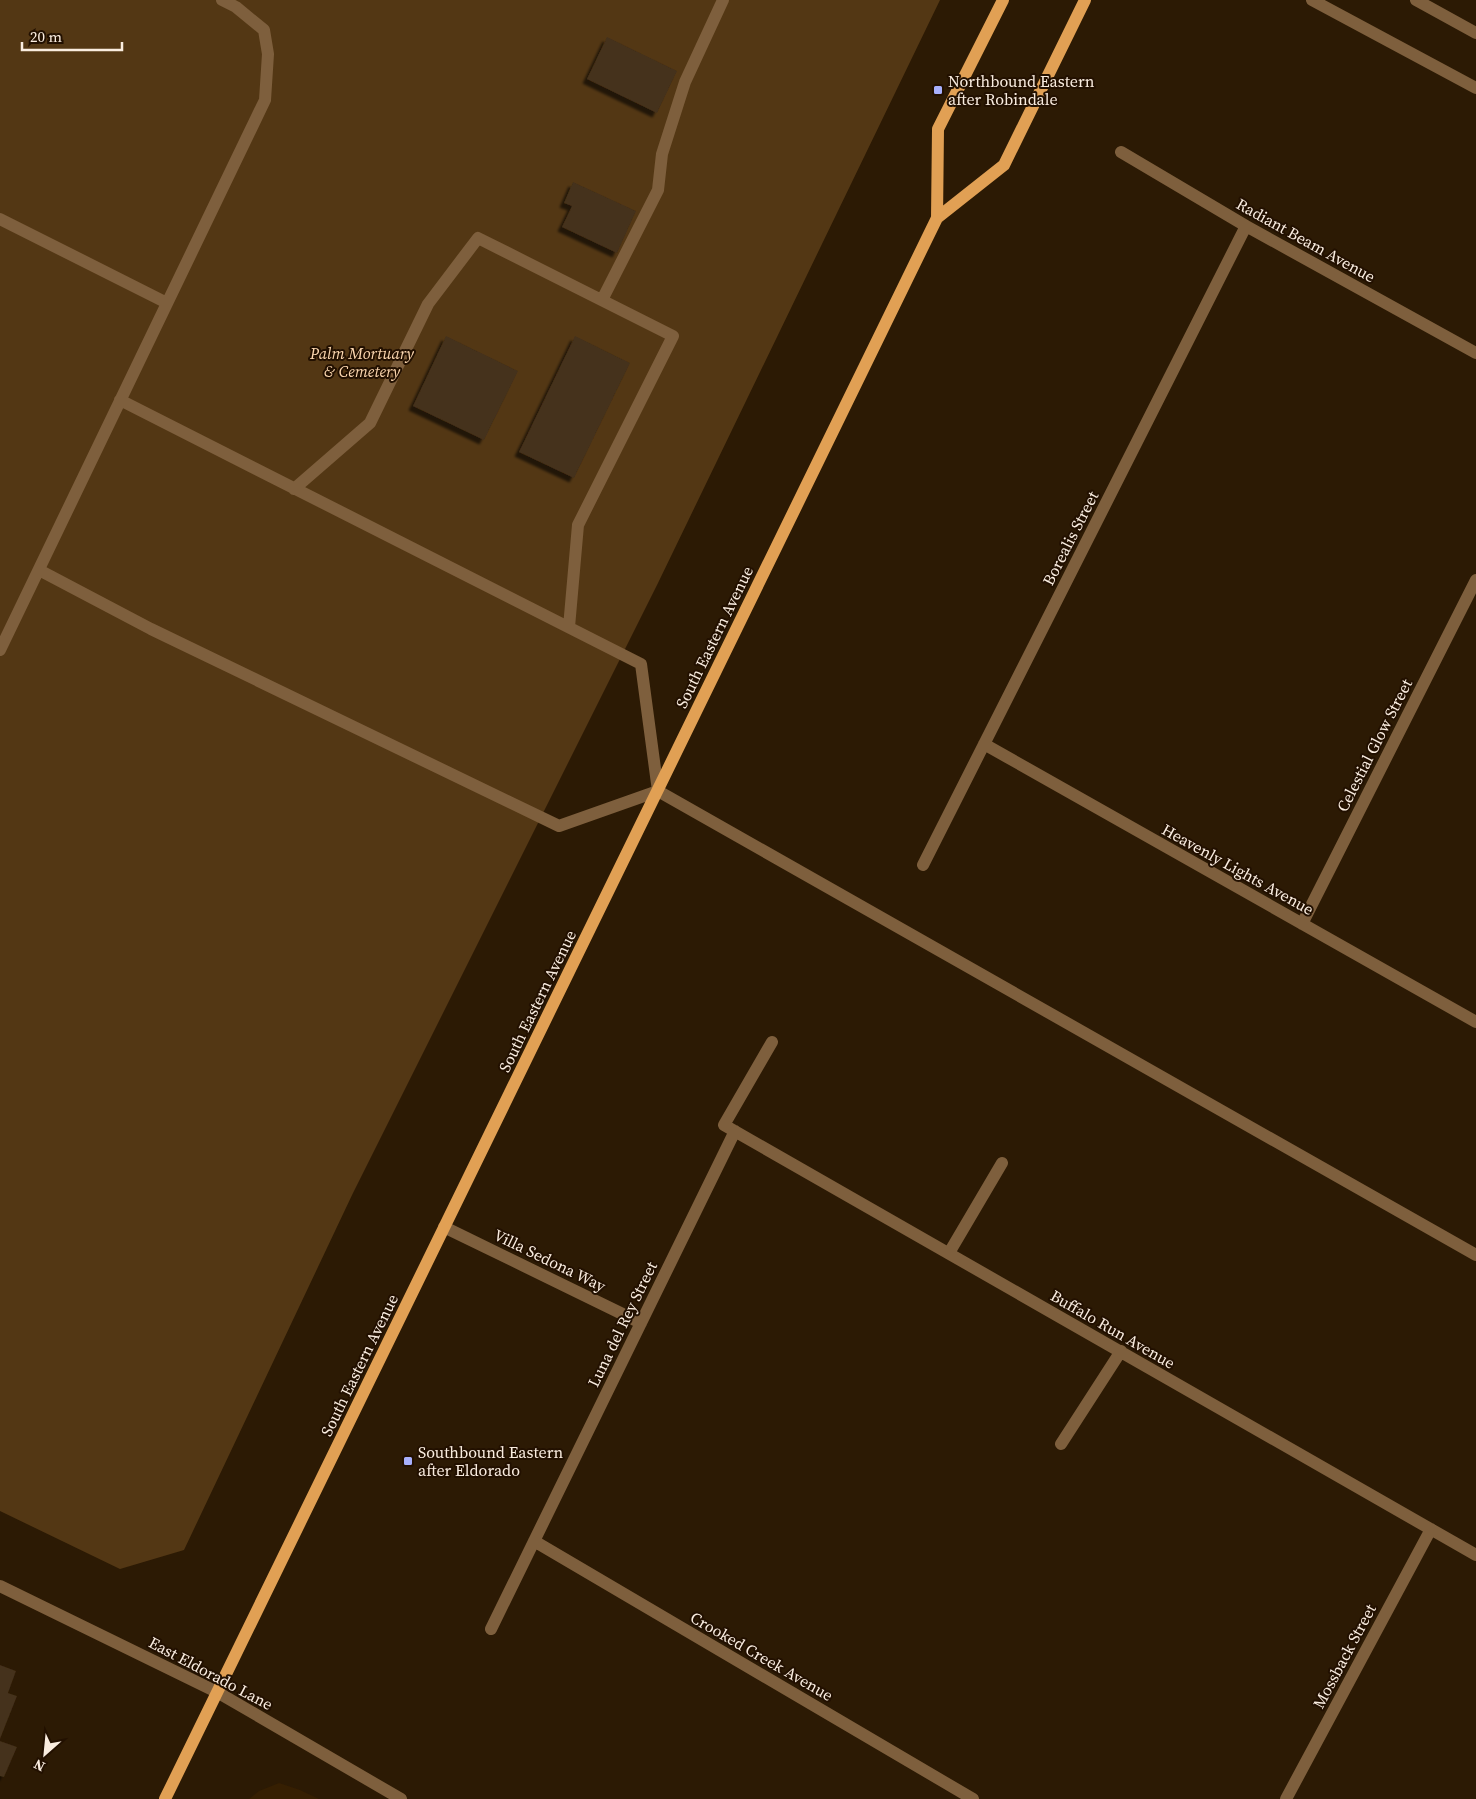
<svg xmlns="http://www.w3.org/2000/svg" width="1476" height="1799" viewBox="0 0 1476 1799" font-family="'Source Serif 4',serif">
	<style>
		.built { fill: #361f02 }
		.green { fill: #533714 }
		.building { fill: #44301a; filter: url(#shadow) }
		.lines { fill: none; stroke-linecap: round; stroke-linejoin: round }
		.minor { stroke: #7e5f3d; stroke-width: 12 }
		.major { stroke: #e1a054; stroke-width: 12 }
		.poi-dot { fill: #a8b0fc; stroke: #221000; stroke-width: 2 }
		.labels { text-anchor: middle; stroke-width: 4; stroke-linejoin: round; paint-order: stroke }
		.poi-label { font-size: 16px; fill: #faede0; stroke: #221000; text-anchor: start }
		.street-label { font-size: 16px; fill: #faede0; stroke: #221000 }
		.park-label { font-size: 16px; font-style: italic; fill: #fcd7af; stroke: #221000 }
	</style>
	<defs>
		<filter id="shadow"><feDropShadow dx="-4.5" dy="4.5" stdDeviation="1" flood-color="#0009"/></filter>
	</defs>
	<rect width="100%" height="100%" fill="#2c1a04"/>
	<path class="built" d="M279 1783 300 1790 319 1799H249L259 1791Z"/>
	<path class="green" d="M0 0H940L658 583 353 1193 184 1550 120 1569 0 1511Z"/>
	<path class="building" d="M607 37 677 71 657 113 587 79Z
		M573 182 636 211 617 253 562 227 572 206 564 203Z
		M446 336 518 371 484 440 413 406Z
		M575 336 630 363 574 478 519 452Z
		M0 1665 16 1671 8 1693 17 1696 0 1739Z
		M0 1741 17 1747 4 1777 0 1776Z"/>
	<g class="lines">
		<path class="minor" d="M1312 0 1476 88
			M1416 0 1476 33
			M1121 152 1246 226 1476 353
			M0 219 167 303
			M602 300 658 190 662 154 685 82 723 0
			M294 489 370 423 428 304 478 238 673 336 578 525 569 627
			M39 570 151 629 559 826 658 791 641 664 120 400
			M0 650 265 100 268 54 264 30 236 7 222 0
			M984 744 1476 1022
			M658 791 1476 1255
			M923 865 1246 226
			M1302 924 1476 580
			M772 1042 724 1125 1476 1555
			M444 1227 641 1323
			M949 1253 1002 1163
			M1061 1444 1121 1351
			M534 1541 973 1799
			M0 1586 217 1692 401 1799
			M491 1629 735 1131
			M1286 1799 1431 1529"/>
		<path class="major" d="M937 218 938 129 1003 0
			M165 1799 937 218 1004 165 1085 0"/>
	</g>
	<g class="poi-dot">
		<rect x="933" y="85" width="10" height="10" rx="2.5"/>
		<rect x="403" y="1456" width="10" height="10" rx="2.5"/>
	</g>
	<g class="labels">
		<g class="poi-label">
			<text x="948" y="87">Northbound Eastern<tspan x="948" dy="18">after Robindale</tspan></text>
			<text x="418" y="1458">Southbound Eastern<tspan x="418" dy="18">after Eldorado</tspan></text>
		</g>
		<g class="street-label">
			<text transform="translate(1306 240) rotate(29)" y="6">Radiant Beam Avenue</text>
			<text transform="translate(1070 538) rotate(-63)" y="6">Borealis Street</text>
			<text transform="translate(714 637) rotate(-64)" y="6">South Eastern Avenue</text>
			<text transform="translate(1374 745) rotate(-63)" y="6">Celestial Glow Street</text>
			<text transform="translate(1238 869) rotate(29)" y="6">Heavenly Lights Avenue</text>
			<text transform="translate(537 1001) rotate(-64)" y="6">South Eastern Avenue</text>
			<text transform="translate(550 1260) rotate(26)" y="6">Villa Sedona Way</text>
			<text transform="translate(622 1324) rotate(-64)" y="6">Luna del Rey Street</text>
			<text transform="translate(1113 1329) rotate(30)" y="6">Buffalo Run Avenue</text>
			<text transform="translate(359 1365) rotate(-64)" y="6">South Eastern Avenue</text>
			<text transform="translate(762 1656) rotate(30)" y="6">Crooked Creek Avenue</text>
			<text transform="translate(1344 1656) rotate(-62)" y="6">Mossback Street</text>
			<text transform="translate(211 1673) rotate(28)" y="6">East Eldorado Lane</text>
		</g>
		<g class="park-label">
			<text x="362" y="359">Palm Mortuary<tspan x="362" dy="18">&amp; Cemetery</tspan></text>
		</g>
	</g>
	<g transform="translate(45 1754) rotate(207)" stroke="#221000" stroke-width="4" paint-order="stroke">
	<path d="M0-4L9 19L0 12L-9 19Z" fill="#faede0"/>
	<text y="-8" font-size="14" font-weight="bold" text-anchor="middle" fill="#faede0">N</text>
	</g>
	<path d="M22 42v8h100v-8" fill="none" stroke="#faede0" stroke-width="2.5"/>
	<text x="30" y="42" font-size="15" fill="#faede0" stroke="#221000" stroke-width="4" paint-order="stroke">20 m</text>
</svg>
